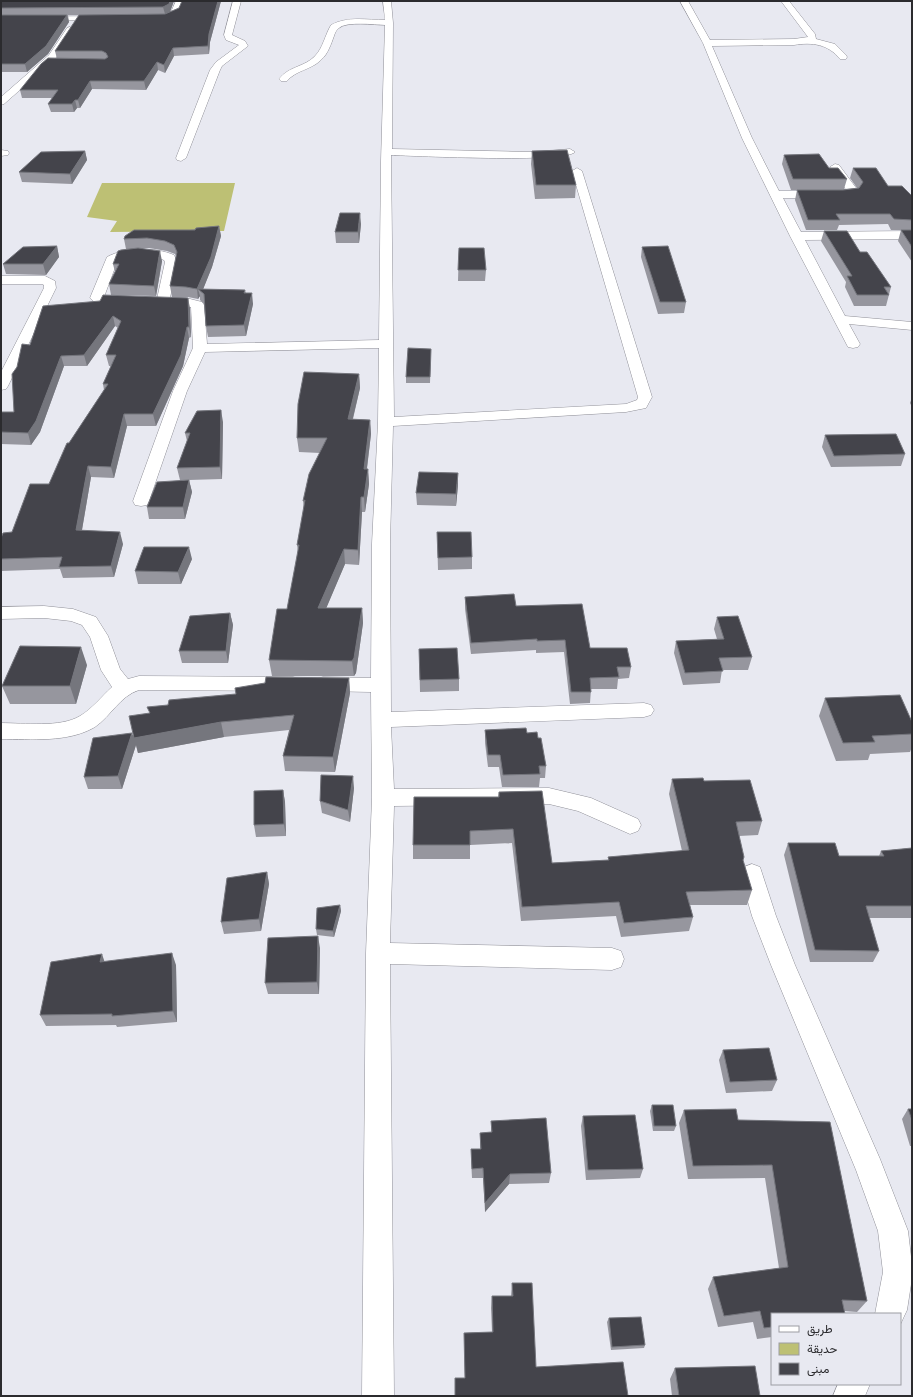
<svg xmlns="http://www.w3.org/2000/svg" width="913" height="1397" viewBox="0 0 913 1397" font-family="'Work Sans',Vazirmatn,sans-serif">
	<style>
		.green { fill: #bdc074 }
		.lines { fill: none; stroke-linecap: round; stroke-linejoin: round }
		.street-casing { stroke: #909098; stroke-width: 1 }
		.street { fill: #fff; fill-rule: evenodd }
		.wall { fill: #96969e }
		.shaded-wall { fill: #75767d }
		.building { fill: #44444b; stroke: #75767d }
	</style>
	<rect width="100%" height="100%" fill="#e8e9f1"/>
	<path class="green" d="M102 183H235L224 231 110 232 117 221 87 217Z"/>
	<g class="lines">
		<g class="street-casing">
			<path id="street" d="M176 1H184L176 18 152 20 151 18 152 16 170 14Z
				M233 1H241L232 35 245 41 248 46 222 66 220 70 186 158 181 161 177 160 176 158 210 70 216 62 239 45 226 40 224 35Z
				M383 1H391L393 23 392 149 536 152 570 149 575 152C566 163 415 156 391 155L394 417 626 404 637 400 638 397 572 171 577 168 582 171 652 397 646 408 626 412 393 426 390 544 391 712 644 703 651 705 654 710 651 715 644 717 391 727 394 789 549 788 591 798 638 819 641 825 638 831 630 834 578 811 549 804 394 806 390 943 612 948 621 951 624 959 621 967 612 970 390 964 394 1396H362L366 953 372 798 371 692 323 691 316 689 313 684 316 679 323 677 371 678 372 544 378 422 379 348 205 352 187 391 149 501 147 505 141 506 135 505 133 501 173 391 193 348 191 307 161 306 156 305 154 302 157 299 165 262 164 260C152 255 128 255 117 262L104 297 132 299 134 302 132 305H102L97 304 90 298 107 257C125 247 155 247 174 255L177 262 170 298H186L202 302 204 305 207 344 379 340 381 161 385 25C374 25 347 21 339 28 336 30 335 33 334 36 331 44 328 54 321 60 311 70 296 70 287 81H281L279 79C289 66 305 67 315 56 323 48 325 35 331 25 347 16 367 20 385 20Z
				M680 1H688L710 40 794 39 808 37 781 1H789L815 34 816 39 835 44 846 55 847 57 846 59H840C828 44 812 42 794 45L712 46 752 138 779 191H847L830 167 835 164 839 165 859 192 856 196 841 198H783L801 232 912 231V239L805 240 845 316 912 322V330L849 324 860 344 858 347 853 348 848 347 790 236 742 138 703 43Z
				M103 16H106L107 18 106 20 1 21V17Z
				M70 27 74 30 55 59 4 104 1 105V97L49 55 67 28Z
				M1 150 8 151 9 153 8 155 1 156Z
				M1 276H45L55 281 56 288 8 386 6 389 1 390V372L44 288V285L42 284H1Z
				M44 606 73 609 96 617 108 636 120 669 128 679 139 676 293 677 300 679 303 684 300 689 293 691 139 690C120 696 111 716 95 727 68 743 31 739 1 739V723C24 723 60 728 80 716 92 709 102 696 112 687L101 670 90 637 82 625 71 621 44 618 1 619V607Z
				M752 864 760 867 776 916 795 965 880 1159 908 1231 912 1265V1278L907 1310 900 1325V1314H875L883 1272 878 1231 856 1170 771 965 752 916 740 874 744 867Z
				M838 1384H870L865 1396H833Z"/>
		</g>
		<use href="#street" class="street"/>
	</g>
	<path class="wall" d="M1 1H174L170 12 179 8 182 1H221L210 42 209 54 174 56 165 73 158 70 146 90 92 89 80 108H77L74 112H51L48 104 52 98H22L20 90 57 59 55 51 79 15H68L69 22 48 54 27 72H1Z
		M85 151 87 160 72 184 22 182 19 172Z
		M532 151 576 185 575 198 535 199 531 164Z
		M784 155 847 179 844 189 857 188 850 178 853 168 888 186 912 196V262L898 241 901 230H912H891L888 224 839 225 837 230H806L795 200 797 190H844H791L782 164Z
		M361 224 359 243H336L335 232Z
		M219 226 221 236 212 267 203 289 245 290 246 293 253 304 246 336 208 337 206 326 204 304 200 300V296L198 299 188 297H172L170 286 176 256 175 254 167 251 149 248H142L162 261 156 296 111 295 109 284 115 272 113 264 126 249 124 239Z
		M824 231 860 252 891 287 886 306H854L845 287 846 282 821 241Z
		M57 246 59 257 46 275 6 274 3 264Z
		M642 247 686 302 684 313 658 314 641 257Z
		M459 248 486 270 485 281H458Z
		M43 306 190 308 191 337 189 338 183 366 156 426H127L114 478 91 477 82 530 123 544 114 577 63 578 60 569 1 571V538L12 532 49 484 69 443 104 390 103 384 111 366H109L106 355 118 328 115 326 87 366H64L40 432 31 445 1 444V412H14L30 345Z
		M431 349 430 383H406V377Z
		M359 374 360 388 353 419 370 420 371 434 367 469H368L369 484 365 512H362L359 565 345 564 326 608H362L363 623 356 673 354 676H272L269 660 287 609 298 552 297 545 304 508 303 501 320 453 299 452 297 438Z
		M912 397V407L910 403Z
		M223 422 222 479 189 480 192 492 185 519H149L147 507 186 480H180L177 468 187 441 185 433Z
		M825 435 905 454 901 466 831 467 822 447Z
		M458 485 456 506 417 505 416 493Z
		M437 532 472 557V569L438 570Z
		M192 559 181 584H138L135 571Z
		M465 597 516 606 590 648 631 667 629 678 618 679 617 689H591L590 703 570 704 564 652 536 653V650L471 654 465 609Z
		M230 613 233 625 228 663H182L179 651Z
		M717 617 752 657 748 670H722L720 683 683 685 674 653 676 641 717 639 714 629Z
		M419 649 459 679V691L420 692Z
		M87 665 76 704H10L2 686Z
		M349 678 350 693 335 772 285 771 283 756 289 730 224 737 138 753 136 745 122 789H88L84 777 133 736 149 713 168 705 236 694Z
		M825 698 912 722V747L910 752 870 754 868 760 836 761 819 716Z
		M485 730 527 733 538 738 546 766 545 778H540L539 787H502L499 767H488L485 743Z
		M672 779 704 781 762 821 758 835 739 836 743 861 752 890 747 905H690L693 917 689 931 621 937 616 916 521 921 512 843 470 845V859H413V845L498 797 499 792 552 863 608 860V857L682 851 669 794Z
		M354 788 350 822 322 813 320 801Z
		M283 790 285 802 286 836 256 837 254 825Z
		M788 843 839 856H879L881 851 912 848V918H869L879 951 873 962H810L784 855Z
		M267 872 269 884 261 931 224 934 221 922Z
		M340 905 341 911 334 937 317 935 316 929Z
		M320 948 319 994H268L265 983Z
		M105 962 176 965 177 1022 117 1027 116 1025 46 1026 40 1015Z
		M723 1050 777 1080 772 1091 726 1093 719 1060Z
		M652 1105 676 1126 674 1131H653L650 1111Z
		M908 1109H912V1146H910L902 1119Z
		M684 1110 738 1120 830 1122 867 1301 857 1312 844 1311 772 1314V1337L757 1339 753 1322 718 1327 708 1289 713 1277 779 1268 765 1178 688 1179 679 1123Z
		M583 1116 643 1169 640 1178 586 1180 581 1126Z
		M491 1121 551 1173 549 1183 509 1184 485 1212 483 1178H472L471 1159V1149H480V1133L491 1132Z
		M512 1283H532L465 1378 464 1333 492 1332 491 1308 492 1296H511Z
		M609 1318 645 1345 644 1348 611 1350 607 1322Z
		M675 1368 760 1396H672L670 1379Z"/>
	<path class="shaded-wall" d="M170 1H174L170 12 165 14 163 7Z
		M218 1H221L210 42 209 54 208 46 209 34Z
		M67 15 69 22 48 54 27 72 25 64Z
		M173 48 174 56 165 73 164 65Z
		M157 62 158 70 146 90 144 81Z
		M90 81 92 89 80 108 78 100Z
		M75 100 77 108 74 112 72 104Z
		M85 151 87 160 72 184 70 174Z
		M360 213 361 224 359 243 358 232Z
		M219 226 221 236 212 267 202 292 198 289 200 296 198 299 197 289Z
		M57 246 59 257 46 275 43 264Z
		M160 251 162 261 156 296 154 286Z
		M252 293 253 304 246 336 244 325Z
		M188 298 190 308 191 337 189 327Z
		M113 316 115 326 87 366 84 355Z
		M187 327 189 338 183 366 156 426 153 414Z
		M61 356 64 366 40 432 31 445 28 433Z
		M359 374 360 388 349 434 348 419Z
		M221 410 223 422 222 479 220 467Z
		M124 414 127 426 114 478 111 467Z
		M370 420 371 434 365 483 364 469Z
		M88 466 91 477 80 541 76 530Z
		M368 469 369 484 365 512 364 497Z
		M458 473V485L456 506V494Z
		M189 480 192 492 185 519 183 507Z
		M361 497 362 512 359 565 358 550Z
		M120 532 123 544 114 577 111 566Z
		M189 547 192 559 181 584 178 572Z
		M344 549 345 564 320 623 318 608Z
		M362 608 363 623 356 673 354 676 352 661Z
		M230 613 233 625 228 663 226 651Z
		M81 647 87 665 76 704 70 686Z
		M349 678 350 693 335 772 333 757Z
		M221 722 224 737 138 753 136 745 122 789 118 776 132 733 134 738Z
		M353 776 354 788 350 822 348 810Z
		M283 790 285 802 286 836 284 824Z
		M267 872 269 884 261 931 259 919Z
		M340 905 341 911 334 937 333 931Z
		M318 936 320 948 319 994 317 982Z
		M172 953 176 965 177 1022 173 1011Z
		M102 954 106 966 100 962Z
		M510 1174 509 1184 485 1212V1203Z"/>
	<path class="building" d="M1 1H170L169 4 163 7 1 8Z
		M182 1H218L209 34 208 46 173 48 164 65 157 62 144 81H90L78 100H75L72 104H48L58 90H20L41 64 48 58 105 59 108 57 106 53 102 51H55L79 15 165 14 179 8Z
		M1 15H67L46 46 25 64H1Z
		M567 150 576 185H536L532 151Z
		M85 151 70 174 19 172 41 152Z
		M819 154 829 168H838L847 179H793L784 155Z
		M853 168H876L888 186H902L912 196V220L894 219 890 214H836L840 220H808L797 190H843L859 188 863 182Z
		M340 213H360L358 232H335Z
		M219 226 211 257 197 289 186 287 170 286 177 252 174 245 165 241 147 238 124 239 125 236 134 230H195L196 228Z
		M901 230H912V247Z
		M824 231H847L860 252H867L891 287H884L889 295H857L847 276H852Z
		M57 246 43 264H3L23 247Z
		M668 246 686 302H660L642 247Z
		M138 248 160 251 154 286 109 284 119 264H113L118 251 121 250Z
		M459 248H484L486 270H458Z
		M198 289 245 290 244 293H252L244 325 206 326 204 294Z
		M103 295 188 298 189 327H187L181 355 153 414H124L111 467 88 466 76 530 120 532 111 566 59 567 62 557 1 559V538L3 533 12 532 30 484H49L67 443H69L108 384H103L116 355H106L121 321 113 316 84 355 61 356 36 421 28 433 1 432V412H14L12 374 17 367 22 344 30 345 43 306 100 301Z
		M408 348 431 349 430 377H406Z
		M304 372 359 374 348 419 370 420 364 469H368L364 497H361L358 550 344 549 318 608H362L354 658 352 661 269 660 277 609H287L299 545H297L305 500 303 501 309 474 327 438H297L298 404Z
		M221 410 220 467 177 468 190 433H185L197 411Z
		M896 434 905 454 834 456 825 435Z
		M419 472 458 473 456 494 416 493Z
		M189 480 183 507H147L157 482Z
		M437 532H471L472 557 438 558Z
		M144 547H189L178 572 135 571Z
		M514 594 516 606 582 604 590 648H627L631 667H617L619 677 590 678 591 692H571L565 640 537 641V639L471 643 465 597Z
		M230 613 226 651H179L190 616Z
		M738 616 752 657 719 658 723 671 685 673 676 641 724 639 717 617Z
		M20 646 81 647 70 686H2Z
		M457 648 459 679 420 680 419 649Z
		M266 677 349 678 333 757 283 756 294 715 221 722 134 738 129 716 150 713 147 707 168 705 169 700 236 694 235 688 265 683Z
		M900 695 912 722V734L872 736 875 742 843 743 825 698Z
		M526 728 527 733 537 732 538 738H541L546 766H539L540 774 503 775 500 755H488L485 730Z
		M132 733 118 776 84 777 93 738Z
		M321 775 353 776 348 810 320 801Z
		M703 778 704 781 750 780 762 821 736 822 744 857 743 860 752 890 686 892 693 917 624 923 619 902 522 907 513 829 470 831V845H413L414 797H499V792L542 791 552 863 609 860 608 857 689 850 672 779Z
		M283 790 284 824 254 825V791Z
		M788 843H835L839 856H884L881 851 912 848V906H866L879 951 815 950Z
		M267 872 259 919 221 922 227 878Z
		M340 905 333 931 316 929 317 908Z
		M318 936 317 982 265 983 268 938Z
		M172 953 173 1011 112 1016V1014L40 1015 51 962 102 954 100 962Z
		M769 1048 777 1080 730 1082 723 1050Z
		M652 1105H673L676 1126H654Z
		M736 1109 738 1120 830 1122 867 1301 842 1300 845 1314H772V1327L764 1328 760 1311 724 1316 713 1277 788 1267 772 1165 693 1166 684 1110Z
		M908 1109H912V1120Z
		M635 1115 643 1169 588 1170 583 1116Z
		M546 1118 551 1173 510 1174 485 1203 483 1168 472 1169 471 1149H481L480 1133 492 1132 491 1121Z
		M512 1283H532L536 1367 623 1362 628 1396H455V1378H465L464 1333 493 1332 492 1296H513Z
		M641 1317 645 1345 612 1347 609 1318Z
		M755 1366 760 1396H679L675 1368Z"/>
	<rect width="913" height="1397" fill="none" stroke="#2b2b2e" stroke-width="4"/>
	<rect x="771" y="1313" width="130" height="72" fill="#e8e9f1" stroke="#9c9da3"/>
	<rect x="779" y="1326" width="20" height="6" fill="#ffffff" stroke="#9c9da3"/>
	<text x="807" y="1333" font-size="12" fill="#2b2b2e">طريق</text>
	<rect x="779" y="1343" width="20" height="12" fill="#bdc074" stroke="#9c9da3"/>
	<text x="807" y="1353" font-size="12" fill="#2b2b2e">حديقة</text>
	<rect x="779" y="1363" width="20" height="12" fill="#44444b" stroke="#9c9da3"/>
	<text x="807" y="1373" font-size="12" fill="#2b2b2e">مبنى</text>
</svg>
